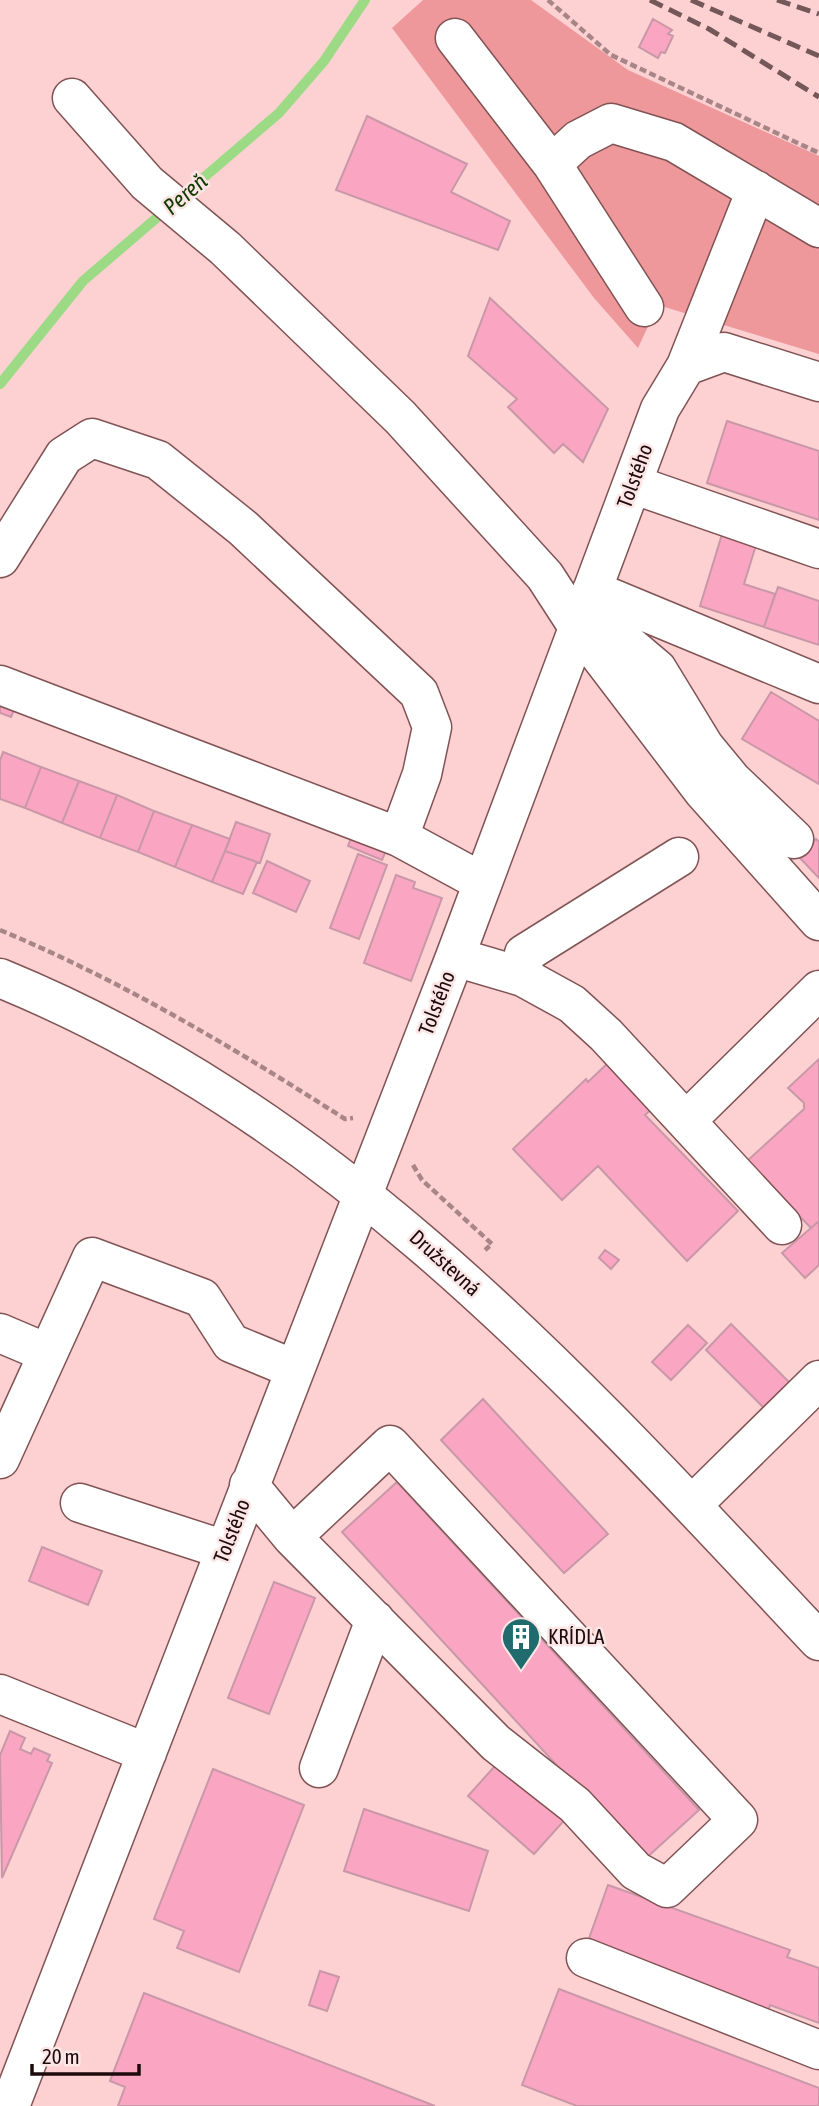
<svg xmlns="http://www.w3.org/2000/svg" width="819" height="2106" viewBox="0 0 819 2106" font-family="'Asap Condensed',sans-serif">
	<style>
		.green { fill: #ee989b }
		.lines { fill: none; stroke-linecap: round; stroke-linejoin: round }
		.stream { stroke: #9cda85; stroke-width: 10 }
		.building { fill: #faa6c3; stroke: #c898a8; stroke-width: 2 }
		.minor-casing { stroke: #805354; stroke-width: 41 }
		.major-casing { stroke: #805354; stroke-width: 41 }
		.path { stroke: #a88687; stroke-width: 4.5; stroke-dasharray: 7 3.5; stroke-linecap: butt }
		.minor { stroke: #fff; stroke-width: 38 }
		.major { stroke: #fff; stroke-width: 38 }
		.rail { stroke: #745859; stroke-width: 5; stroke-dasharray: 14 7; stroke-linecap: butt }
		.labels { text-anchor: middle; stroke-width: 5; stroke-linejoin: round; paint-order: stroke }
		.street-label { font-size: 21px; fill: #1d0b0c; stroke: #fbe5e5 }
		.poi-label { font-size: 21px; fill: #1d0b0c; stroke: #fbe5e5; text-anchor: start }
		.water-label { font-size: 23px; font-style: italic; fill: #133a00; stroke: #fbe5e5 }
	</style>
	<rect width="100%" height="100%" fill="#fdd1d2"/>
	<path class="green" d="M423 0H531L628 70 819 156V354L658 305 638 348 594 298 392 28Z"/>
	<g class="lines">
		<path class="stream" d="M0 384 83 281 279 113 324 61 365 0"/>
	</g>
	<path class="building" d="M653 19 672 30 668 34 673 36 665 53 661 52 658 58 639 47Z
		M367 116 467 164 451 192 510 221 498 250 336 190Z
		M490 298 608 409 583 462 563 444 554 453 508 407 517 399 468 356Z
		M727 421 819 451V520L707 483Z
		M723 531 757 542 744 584 775 594 764 627 700 606Z
		M778 587 819 601V645L764 627Z
		M771 692 819 721V784L742 739Z
		M0 697 17 703 11 717 0 713Z
		M3 752 41 767 25 808 0 799V761Z
		M41 767 79 781 62 823 25 808Z
		M79 781 117 795 100 838 62 823Z
		M117 795 154 811 138 852 100 838Z
		M154 811 192 825 175 867 138 852Z
		M236 822 270 834 260 863 225 851Z
		M192 825 230 839 212 882 175 867Z
		M354 830 389 844 382 860 348 846Z
		M816 839 819 842V878L798 856Z
		M225 851 257 862 243 894 212 882Z
		M358 854 387 865 359 939 330 928Z
		M267 861 310 881 296 912 253 893Z
		M396 875 415 882 413 888 442 898 411 981 364 963Z
		M819 1059V1221L811 1228 747 1161 804 1109V1103L788 1088Z
		M611 1060 655 1106 645 1115 738 1211 687 1261 598 1166 562 1200 513 1149 586 1079 588 1082Z
		M819 1221V1265L805 1278 782 1253Z
		M605 1250 619 1260 611 1269 599 1258Z
		M731 1324 794 1387 769 1413 706 1350Z
		M688 1325 707 1343 671 1380 652 1362Z
		M483 1399 608 1534 564 1573 441 1440Z
		M397 1482 699 1810 644 1860 342 1532Z
		M42 1547 102 1571 88 1605 29 1581Z
		M274 1582 315 1598 269 1714 228 1698Z
		M10 1731 25 1738 20 1749 31 1754 34 1748 50 1755 47 1761 52 1763 2 1878 0 1755Z
		M503 1757 569 1815 534 1854 468 1796Z
		M213 1769 304 1805 239 1972 177 1948 184 1931 154 1919Z
		M364 1809 488 1851 469 1911 344 1871Z
		M608 1885 790 1950 787 1957 819 1968V2023L770 2005 768 2012 586 1947Z
		M320 1971 339 1977 327 2011 309 2005Z
		M559 1989 819 2088V2106H577L522 2085Z
		M144 1993 435 2106H118L125 2087 110 2081Z"/>
	<g class="lines">
		<g class="minor-casing">
			<path id="minor" d="M455 38 552 164
				M72 98 147 183 225 248 400 417 545 576 578 627 703 791 819 921
				M644 307 552 164 578 140 611 123 674 142 819 228
				M686 366 756 190
				M632 484 819 549
				M0 558 64 456 92 438 158 460 243 528 419 693 432 727 422 774 399 837
				M592 590 819 684
				M578 627 618 636 657 669 704 746 732 780 794 839
				M0 685 399 837 482 882
				M455 957 523 977 572 1004 606 1035 782 1225
				M523 977 524 954 679 857
				M686 1121 819 990
				M0 1333 47 1353
				M0 1459 92 1257 202 1298 231 1343 294 1369
				M249 1485 292 1537 496 1743 575 1805 636 1871 667 1888 738 1820 390 1445 292 1537
				M80 1503 225 1550
				M692 1505 819 1380
				M0 1694 147 1753
				M319 1768 375 1620
				M586 1958 819 2050
				M10 2106 455 957 660 409 686 366 724 352 819 382"/>
		</g>
		<g class="major-casing">
			<path id="major" d="M0 978C339 1117 574 1380 819 1641"/>
		</g>
		<path class="path" d="M548 0 611 55 819 153
			M0 930C122 981 234 1048 345 1119L353 1118
			M413 1165 422 1180 492 1244 485 1250"/>
		<use href="#minor" class="minor"/>
		<use href="#major" class="major"/>
		<path class="rail" d="M650 0 709 29 819 97
			M691 0 819 56
			M777 0 819 14"/>
	</g>
	<defs>
		<g id="building-pin" transform="scale(2.0125)"><path d="M0 17L-7.5 6A9.5 9.5 0 1 1 7.5 6Z" fill="#1f6b6d" stroke="#fbe5e5"/><path d="M-4-6H4V6H1V3H-1V6H-4ZM-2.5-4.3h1.7v1.8h-1.7ZM.8-4.3h1.7v1.8H.8ZM-2.5-1h1.7V.8h-1.7ZM.8-1h1.7V.8H.8Z" fill="#fff"/></g>
	</defs>
	<g fill-rule="evenodd">
		<use href="#building-pin" x="521" y="1637"/>
	</g>
	<g class="labels">
		<g class="street-label">
			<text transform="translate(635 476) rotate(-70)" y="7">Tolstého</text>
			<text transform="translate(437 1003) rotate(-69)" y="7">Tolstého</text>
			<text transform="translate(445 1263) rotate(42)" y="7">Družstevná</text>
			<text transform="translate(232 1531) rotate(-69)" y="7">Tolstého</text>
		</g>
		<g class="poi-label">
			<text x="548" y="1644">KRÍDLA</text>
		</g>
		<g class="water-label">
			<text transform="translate(185 194) rotate(-41)" y="8">Pereň</text>
		</g>
	</g>
	<path d="M32 2064v10h107v-10" fill="none" stroke="#1d0b0c" stroke-width="3.5"/>
	<text x="42" y="2064" font-size="21" fill="#1d0b0c" stroke="#fbe5e5" stroke-width="5" paint-order="stroke">20 m</text>
</svg>
